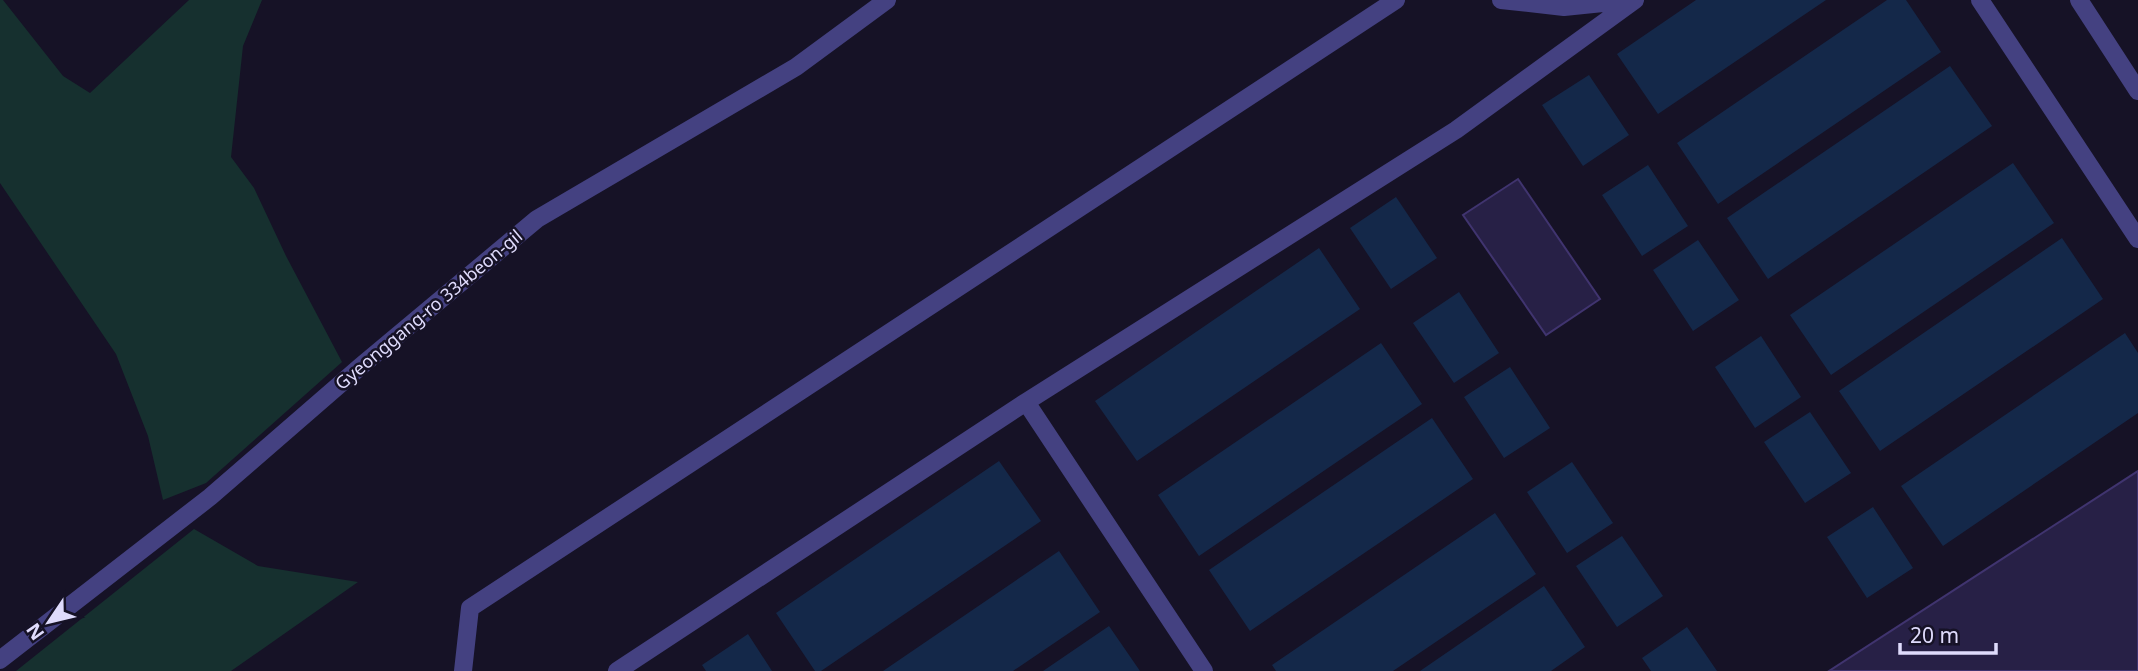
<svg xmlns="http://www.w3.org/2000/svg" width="2138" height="671" viewBox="0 0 2138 671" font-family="'Noto Sans',sans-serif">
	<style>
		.green { fill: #16302f }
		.water { fill: #142849 }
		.building { fill: #272046; stroke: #40346f; stroke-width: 2 }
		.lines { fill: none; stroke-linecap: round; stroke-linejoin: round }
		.service { stroke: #444181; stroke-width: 18 }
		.minor { stroke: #444181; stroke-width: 18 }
		.labels { text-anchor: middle; stroke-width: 5; stroke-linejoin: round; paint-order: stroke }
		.street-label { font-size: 18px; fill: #dfdbfc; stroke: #161226 }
	</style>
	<rect width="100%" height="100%" fill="#161226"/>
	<path class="green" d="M0 0H3L63 76 90 93 189 0H262L243 46 231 157 254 188 286 256 342 362 206 483 163 500 148 436 116 354 0 183Z
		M194 529 258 566 358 582 231 671H16Z"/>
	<path class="water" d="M1696 0H1826L1658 114 1617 54Z
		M1887 0H1906L1941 52 1718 204 1677 143Z
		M1950 66 1992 126 1768 279 1727 218Z
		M1589 75 1629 135 1583 166 1542 105Z
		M2013 163 2054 223 1831 375 1790 315Z
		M1648 165 1688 226 1642 256 1602 195Z
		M1396 197 1437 258 1391 289 1350 228Z
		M2062 238 2103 299 1880 451 1839 391Z
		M1698 240 1739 300 1693 331 1653 270Z
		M1319 248 1360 309 1137 461 1095 401Z
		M1459 292 1499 353 1454 383 1413 323Z
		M2125 333 2138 353V413L1943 546 1901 486Z
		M1761 336 1801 397 1755 428 1715 367Z
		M1381 343 1422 404 1199 556 1158 495Z
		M1510 367 1550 428 1504 458 1464 397Z
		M1810 412 1851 473 1805 503 1764 442Z
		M1432 418 1473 479 1250 631 1209 570Z
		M999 461 1041 521 821 671H815L776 613Z
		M1572 462 1613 523 1567 553 1527 492Z
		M1873 507 1913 568 1867 598 1827 537Z
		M1495 513 1536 574 1393 671H1276L1272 665Z
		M1622 536 1663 596 1617 627 1576 566Z
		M1059 551 1100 612 1013 671H883Z
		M1544 586 1585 647 1551 671H1420Z
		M1109 626 1140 671H1043Z
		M1687 627 1717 671H1651L1642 658Z
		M748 634 772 671H706L702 665Z"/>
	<path class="building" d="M1518 179 1600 299 1546 335 1463 215Z
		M2138 471V671H1829Z"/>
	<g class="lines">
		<path class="service" d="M1501 0 1564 7 1632 0
			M1980 0 2138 239
			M1026 402 1456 130 1635 0
			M463 671 470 608 1396 0
			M617 671 1026 402 1204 671"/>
		<path class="minor" d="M2079 0 2138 91
			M0 660 210 497 361 366 537 219 796 67 887 0"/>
	</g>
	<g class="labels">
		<g class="street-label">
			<text transform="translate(429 310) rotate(-40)" y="6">Gyeonggang-ro 334beon-gil</text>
		</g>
	</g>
	<g transform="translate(49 622) rotate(235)" stroke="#161226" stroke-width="5" paint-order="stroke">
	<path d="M0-5L12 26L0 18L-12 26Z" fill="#dfdbfc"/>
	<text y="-10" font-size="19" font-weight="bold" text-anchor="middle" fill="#dfdbfc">N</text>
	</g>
	<path d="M1900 643v10h96v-10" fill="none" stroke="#dfdbfc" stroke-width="3.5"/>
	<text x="1910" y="643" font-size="21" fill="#dfdbfc" stroke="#161226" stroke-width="5" paint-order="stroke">20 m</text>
</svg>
